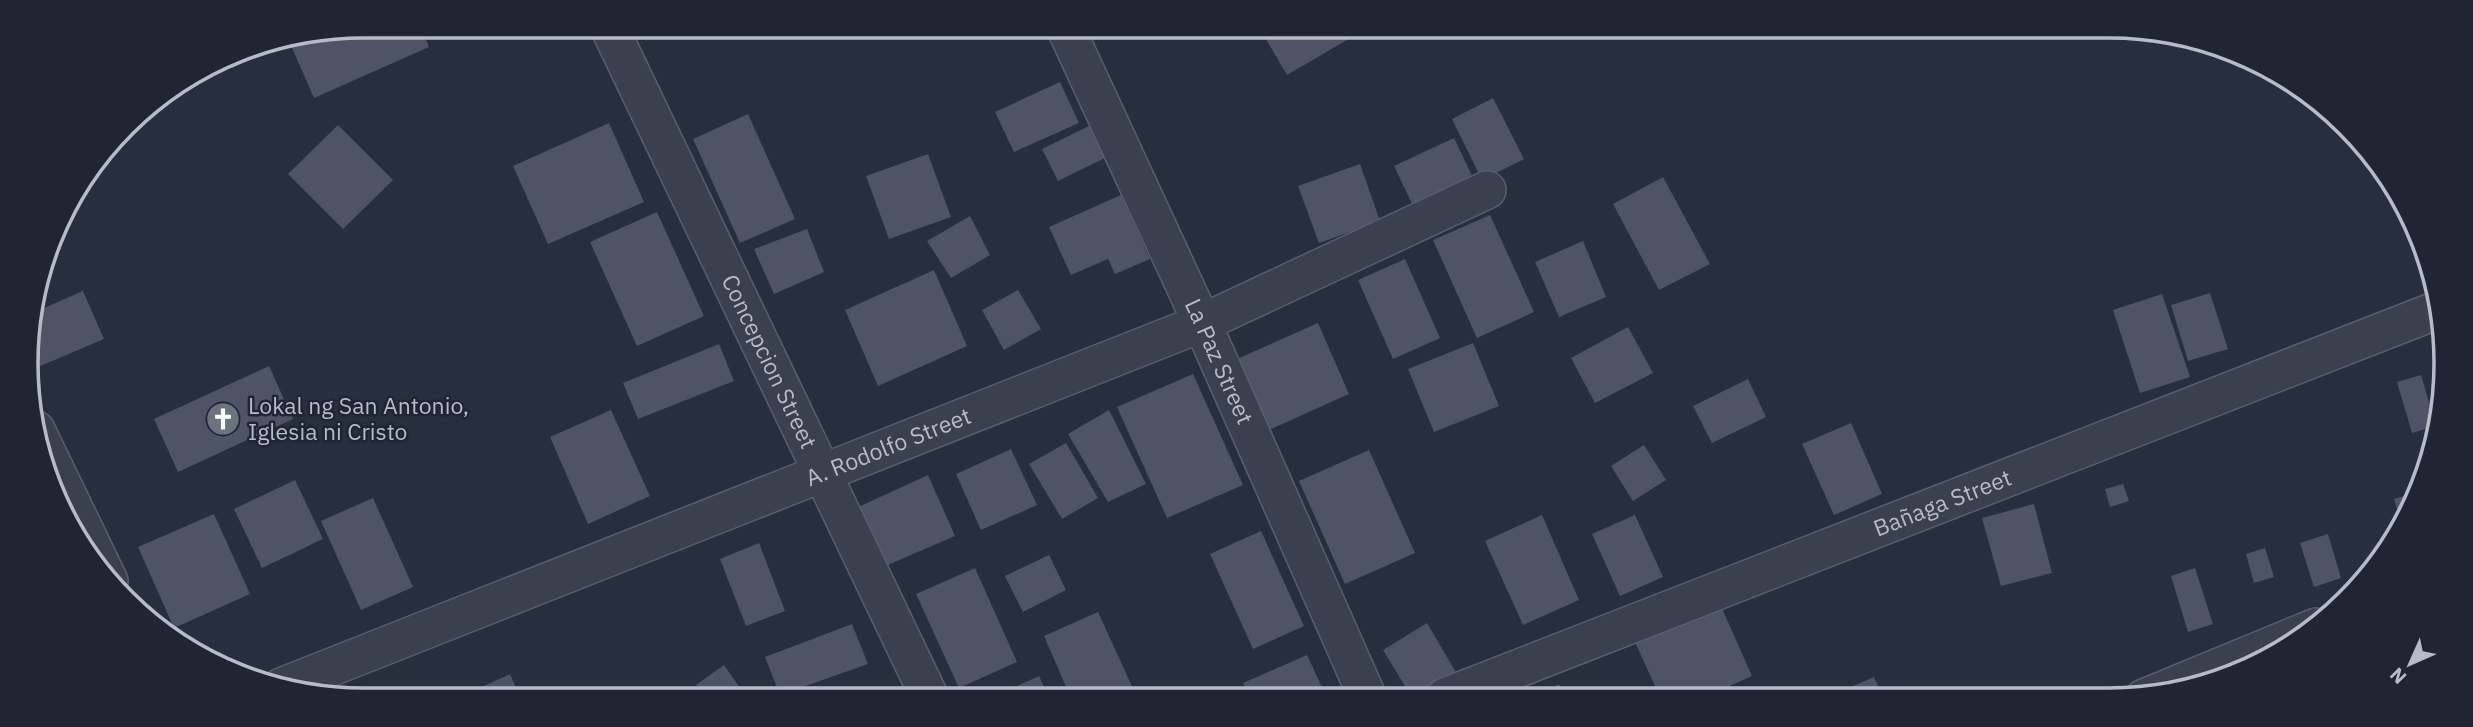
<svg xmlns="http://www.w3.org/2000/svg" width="2473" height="727" viewBox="0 0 2473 727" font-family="'IBM Plex Sans',sans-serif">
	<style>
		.building { fill: #4e5466 }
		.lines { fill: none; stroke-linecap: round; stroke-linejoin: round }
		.minor-casing { stroke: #595e6b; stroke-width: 40 }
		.minor { stroke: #3b404e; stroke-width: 37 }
		.labels { text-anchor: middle; stroke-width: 5; stroke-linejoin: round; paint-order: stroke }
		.street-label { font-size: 23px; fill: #b7bbc8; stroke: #202533 }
		.poi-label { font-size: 23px; fill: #b7bbc8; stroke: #202533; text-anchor: start }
		.rim { fill: none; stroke: #b7bbc8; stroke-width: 3.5 }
	</style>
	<rect width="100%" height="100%" fill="#272e3d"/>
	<path class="building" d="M364 26H420L429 47 314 98 289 41Z
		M739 28H762L745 38Z
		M1260 29 1364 30 1287 75Z
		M1060 82 1079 123 1014 152 995 112Z
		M1493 98 1524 159 1482 180 1452 119Z
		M748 114 795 219 740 243 693 139Z
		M609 123 644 202 548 244 513 166Z
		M1095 123 1111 155 1058 181 1042 149Z
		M338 125 393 180 343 229 288 174Z
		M1454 138 1476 184 1416 212 1394 166Z
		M928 154 951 217 889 239 866 176Z
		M1360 164 1380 221 1319 243 1298 186Z
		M1663 177 1710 264 1659 290 1613 204Z
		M1121 195 1150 259 1115 274 1108 259 1071 275 1049 227Z
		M657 212 704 316 637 346 590 242Z
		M1490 215 1534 312 1477 338 1433 240Z
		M970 216 990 255 951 278 927 241Z
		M807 229 824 272 774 294 754 249Z
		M1583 241 1606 297 1559 317 1535 262Z
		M1405 259 1440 338 1393 359 1358 280Z
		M934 270 967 346 878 386 845 310Z
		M1018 290 1041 329 1004 350 982 310Z
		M83 291 104 339 31 370 27 341 35 312Z
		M2210 293 2228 349 2188 361 2171 305Z
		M2162 294 2190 377 2140 393 2113 310Z
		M1318 323 1349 394 1269 430 1237 359Z
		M1628 327 1653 373 1595 403 1571 358Z
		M1473 343 1499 406 1434 432 1408 369Z
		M719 344 734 381 638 419 623 383Z
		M269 366 293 419 178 472 154 419Z
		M1193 374 1243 485 1167 518 1117 407Z
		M2421 375 2436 426 2412 433 2397 382Z
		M1748 379 1766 417 1712 443 1693 406Z
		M611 410 650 496 588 524 550 437Z
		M1109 410 1146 484 1108 502 1068 434Z
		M1851 423 1882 494 1834 515 1802 444Z
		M1066 443 1098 498 1062 519 1029 464Z
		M1644 445 1666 480 1633 501 1611 466Z
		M1011 449 1037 505 981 530 956 474Z
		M1369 450 1415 553 1345 584 1299 481Z
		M928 475 955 536 883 567 856 508Z
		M295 480 323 539 262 568 234 509Z
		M2123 484 2129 501 2110 507 2105 489Z
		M2411 494 2413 501 2403 529 2394 499Z
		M373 498 413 587 361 610 321 521Z
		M2034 504 2052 573 2001 586 1982 518Z
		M214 514 250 594 174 628 138 547Z
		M1542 515 1579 600 1523 625 1485 541Z
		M1635 515 1663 577 1620 596 1592 534Z
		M1261 531 1304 626 1253 649 1210 554Z
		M2328 534 2341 578 2314 587 2300 543Z
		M759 543 785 611 746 626 720 559Z
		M2265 548 2274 577 2254 583 2246 554Z
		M1049 555 1066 590 1023 612 1005 576Z
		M975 568 1017 662 959 688 916 594Z
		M2195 568 2213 624 2188 632 2171 576Z
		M1720 604 1752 676 1705 697H1660L1635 642Z
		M1098 612 1135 693 1127 696H1070L1044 636Z
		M1427 623 1457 674 1419 696H1411L1383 650Z
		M852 624 868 664 780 695 765 657Z
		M1307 655 1326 696H1249L1243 683Z
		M724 665 745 695H703L696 685Z
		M510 674 519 695H465Z
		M1039 676 1048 696H995Z
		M1874 677 1883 697H1828Z
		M1559 684 1565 697H1532Z"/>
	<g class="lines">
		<g class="minor-casing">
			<g id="minor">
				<path id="s1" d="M609 27 929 696"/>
				<path id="s2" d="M1066 29 1202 323 1367 696"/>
				<path d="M36 430 109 581"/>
				<path id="s3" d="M281 687 1202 323 1487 190"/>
				<path id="s4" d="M1445 697 2440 309"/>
				<path d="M2144 698 2316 627"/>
			</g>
		</g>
		<use href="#minor" class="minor"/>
	</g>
	<defs>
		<g id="church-disc" transform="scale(1.75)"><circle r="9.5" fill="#6b7280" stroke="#202533"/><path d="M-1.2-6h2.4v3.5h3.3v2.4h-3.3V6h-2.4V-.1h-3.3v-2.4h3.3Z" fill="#fff"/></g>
	</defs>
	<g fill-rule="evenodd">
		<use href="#church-disc" x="223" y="419"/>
	</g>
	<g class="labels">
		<g class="street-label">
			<text dy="8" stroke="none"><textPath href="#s1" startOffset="371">Concepcion Street</textPath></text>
			<text dy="8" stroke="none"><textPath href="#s2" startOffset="366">La Paz Street</textPath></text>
			<text dy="8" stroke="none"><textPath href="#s3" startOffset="653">A. Rodolfo Street</textPath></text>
			<text dy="8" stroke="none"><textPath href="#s4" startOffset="534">Bañaga Street</textPath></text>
		</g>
		<g class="poi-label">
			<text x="248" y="414">Lokal ng San Antonio,<tspan x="248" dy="26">Iglesia ni Cristo</tspan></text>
		</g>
	</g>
	<path d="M0 0H2473V727H0ZM363 38H2109A325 325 0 0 1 2434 363V363A325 325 0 0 1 2109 688H363A325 325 0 0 1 38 363V363A325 325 0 0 1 363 38Z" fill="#202533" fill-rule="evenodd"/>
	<path class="rim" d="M363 38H2109A325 325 0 0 1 2434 363V363A325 325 0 0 1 2109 688H363A325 325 0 0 1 38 363V363A325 325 0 0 1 363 38Z"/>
	<g transform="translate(2410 664) rotate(225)" stroke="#202533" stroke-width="5" paint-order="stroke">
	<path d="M0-5L12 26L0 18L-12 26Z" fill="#b7bbc8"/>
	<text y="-10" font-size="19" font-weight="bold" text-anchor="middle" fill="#b7bbc8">N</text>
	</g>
</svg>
